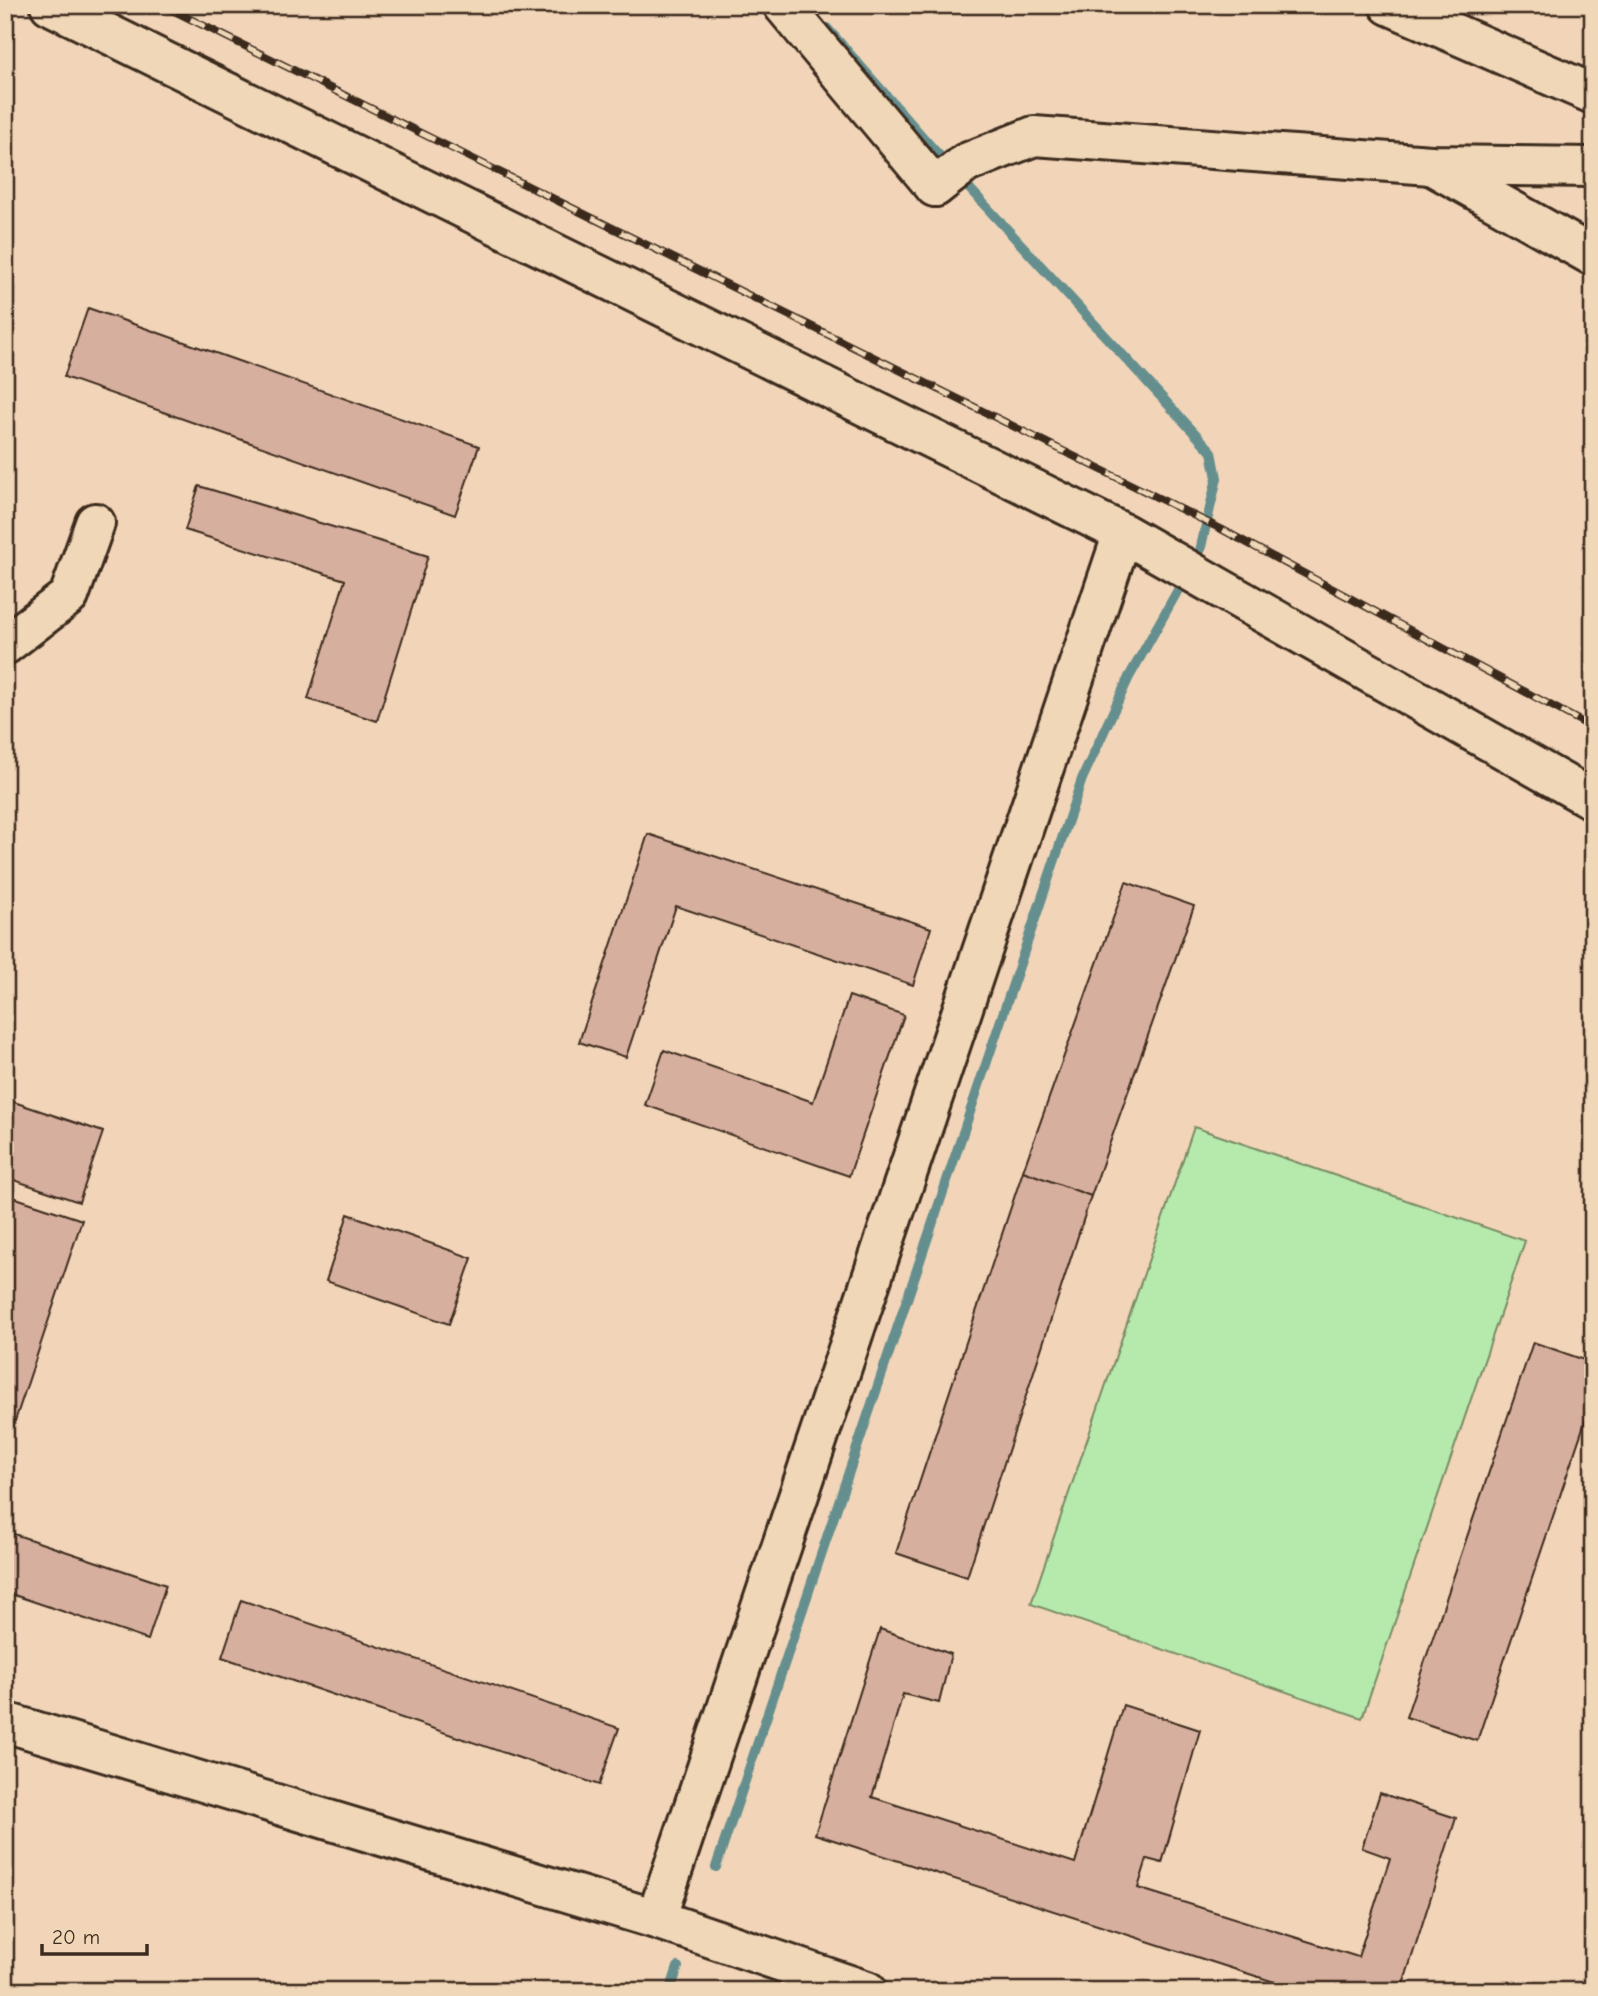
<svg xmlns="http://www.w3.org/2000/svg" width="1598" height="1996" viewBox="0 0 1598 1996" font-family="'Comic Neue',sans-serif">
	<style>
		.green { fill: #b6eaac; stroke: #788a65; stroke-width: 2 }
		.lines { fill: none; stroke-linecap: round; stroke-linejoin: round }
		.stream { stroke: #658f8f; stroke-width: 10 }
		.building { fill: #d7af9f; stroke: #3b2a1e; stroke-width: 2 }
		.minor-casing { stroke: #3b2a1e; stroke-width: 44 }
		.tertiary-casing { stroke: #3b2a1e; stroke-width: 44 }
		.primary-casing { stroke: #3b2a1e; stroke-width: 44 }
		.minor { stroke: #f0d7b7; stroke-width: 38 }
		.tertiary { stroke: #f0d7b7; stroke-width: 38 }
		.primary { stroke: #f0d7b7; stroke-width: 38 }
		.rail-casing { stroke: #3b2a1e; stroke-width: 8 }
		.rail { stroke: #f0d7b7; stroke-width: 5; stroke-dasharray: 16; stroke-linecap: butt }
	</style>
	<rect width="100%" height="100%" fill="#f2d5b8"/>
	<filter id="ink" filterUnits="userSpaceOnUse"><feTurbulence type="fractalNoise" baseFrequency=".0143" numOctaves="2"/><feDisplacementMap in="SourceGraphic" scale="14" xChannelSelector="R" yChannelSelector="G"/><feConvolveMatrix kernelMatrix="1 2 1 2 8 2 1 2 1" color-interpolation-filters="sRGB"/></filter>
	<g filter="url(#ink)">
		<path class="green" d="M1194 1127 1525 1241 1362 1718 1031 1604Z"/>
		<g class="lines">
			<path class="stream" d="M716 1867 1082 779 1129 677 1200 551 1217 478 1212 452 935 151 827 28
				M670 1991 678 1967"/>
		</g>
		<path class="building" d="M88 308 479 446 455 515 64 377Z
			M199 486 428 556 377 721 308 699 345 580 185 530Z
			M648 834 931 928 913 985 676 906 626 1057 579 1042Z
			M1126 882 1194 906 1091 1196 1023 1171Z
			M849 996 904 1015 849 1176 645 1105 664 1050 813 1102Z
			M5 1099 103 1132 79 1202 5 1177Z
			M1023 1171 1091 1196 967 1577 896 1553Z
			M13 1197 82 1220 5 1451V1220Z
			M348 1214 472 1258 449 1324 326 1281Z
			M1533 1342 1593 1363V1398L1477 1741 1406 1717Z
			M5 1531 166 1585 148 1640 5 1592Z
			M241 1600 619 1728 599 1785 222 1657Z
			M880 1629 951 1654 939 1703 903 1694 872 1797 1075 1863 1123 1705 1200 1730 1162 1863 1147 1859 1138 1888 1358 1957 1390 1858 1362 1848 1380 1793 1456 1818 1401 1991H1302L815 1834Z"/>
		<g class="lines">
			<g class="minor-casing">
				<path id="minor" d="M50 5 1123 533 656 1919
					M783 5 935 187
					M1389 5 1593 94
					M1431 165 1593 256
					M1123 533 1593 800
					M5 645 69 596 95 523"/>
			</g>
			<g class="tertiary-casing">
				<path id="tertiary" d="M935 187 966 163 1034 136 1431 165 1593 167"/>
			</g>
			<g class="primary-casing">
				<path id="primary" d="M5 1722 656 1919 867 1991"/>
			</g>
			<use href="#minor" class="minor"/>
			<use href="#tertiary" class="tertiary"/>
			<use href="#primary" class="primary"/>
			<g class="rail-casing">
				<path id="rail" d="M162 5 1221 529 1593 728"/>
			</g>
			<use href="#rail" class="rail"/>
		</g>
	</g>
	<rect width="1598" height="1996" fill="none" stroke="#f0d7b7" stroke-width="28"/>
	<rect x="14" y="14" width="1570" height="1968" fill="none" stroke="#3b2a1e" stroke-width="2.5" filter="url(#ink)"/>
	<path d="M42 1944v10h105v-10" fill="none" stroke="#3b2a1e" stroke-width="3.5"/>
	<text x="52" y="1944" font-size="21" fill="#3b2a1e" stroke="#f0d7b7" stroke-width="5" paint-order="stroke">20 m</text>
</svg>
